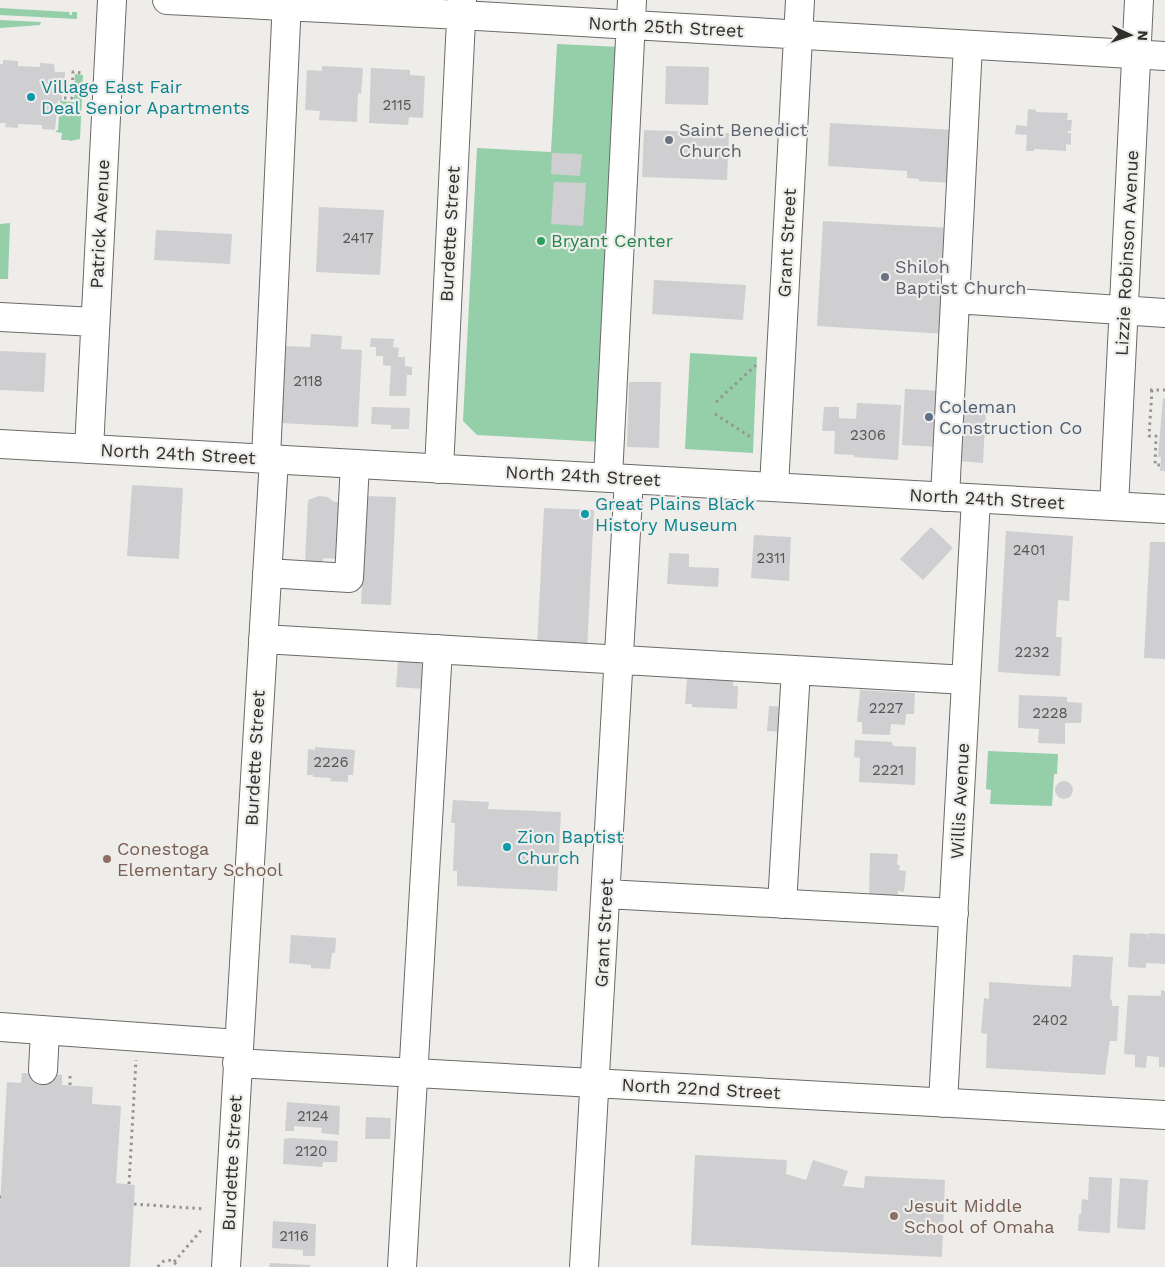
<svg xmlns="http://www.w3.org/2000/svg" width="1165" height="1267" viewBox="0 0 1165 1267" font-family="'Work Sans',sans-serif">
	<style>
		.green { fill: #94cfa9 }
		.building { fill: #cfcfd2 }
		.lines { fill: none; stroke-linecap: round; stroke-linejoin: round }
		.minor-casing { stroke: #6b6a67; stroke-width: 30 }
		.major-casing { stroke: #6b6a67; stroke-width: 30 }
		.path { stroke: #969593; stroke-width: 3; stroke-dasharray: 2.5 4; stroke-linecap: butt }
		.minor { stroke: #fff; stroke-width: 28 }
		.major { stroke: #fff; stroke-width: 28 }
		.culture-dot { fill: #0f9aa8; stroke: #eeedea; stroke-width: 2 }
		.worship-dot { fill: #6b7280; stroke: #eeedea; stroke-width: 2 }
		.leisure-dot { fill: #2e9e5b; stroke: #eeedea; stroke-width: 2 }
		.service-dot { fill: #5c6f8a; stroke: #eeedea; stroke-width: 2 }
		.education-dot { fill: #8d6e63; stroke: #eeedea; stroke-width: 2 }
		.labels { text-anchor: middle; stroke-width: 4.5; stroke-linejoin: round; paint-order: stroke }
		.number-label { font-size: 15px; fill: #575656 }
		.street-label { font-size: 18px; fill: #2f2e2d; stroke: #eeedea }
		.culture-label { font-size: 18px; fill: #0d838f; stroke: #eeedea; text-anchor: start }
		.worship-label { font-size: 18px; fill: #5b616d; stroke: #eeedea; text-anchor: start }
		.leisure-label { font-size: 18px; fill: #27864d; stroke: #eeedea; text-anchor: start }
		.service-label { font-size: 18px; fill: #4e5e75; stroke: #eeedea; text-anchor: start }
		.education-label { font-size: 18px; fill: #785e54; stroke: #eeedea; text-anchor: start }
	</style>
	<rect width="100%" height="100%" fill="#eeedea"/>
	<path class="green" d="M0 8 69 12 70 15H72V12H77V19L0 15Z
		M0 20 41 22 40 25 0 28Z
		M557 44 621 47 601 442 477 435 463 421 477 148 551 152Z
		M75 74 83 75 80 139 70 141 69 140H61L62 133 56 132V131L58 130 60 101 74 102Z
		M10 223 8 279H0V224Z
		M690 353 757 357 753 453 685 449Z
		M988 751 1058 754 1057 774H1054L1052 806 990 804 991 790 986 789Z"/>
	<path class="building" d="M3 60 18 61V66L40 67V63L54 64 55 72H65L64 94H62V101H58L55 130 42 129V125L18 124V128L5 127 6 123H0V64H3Z
		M322 66 363 68 361 94 358 93 357 122 319 120 320 111 305 110 307 70 322 71Z
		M666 66 709 67 708 105 665 104Z
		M371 68 410 70V75L425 76 423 118 409 117 408 125 369 123Z
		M1028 109 1036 110V112L1068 113 1067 120H1072L1071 131H1068V133H1071V145L1066 144V151L1034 149V151H1026L1027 135 1015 134 1016 125 1027 126Z
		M830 123 954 130 951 183 919 181V179L907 178V171L828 166Z
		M644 130 729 133 727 180 642 177Z
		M552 153 582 154 580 176 551 174Z
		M554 182 586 183 583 226 551 224Z
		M319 207 384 210 380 275 316 272Z
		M823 221 952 228 946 334 817 326Z
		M156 230 232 234 230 264 154 260Z
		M654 280 746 285 743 320 652 314Z
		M311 334 342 336 341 349 362 350 358 427 280 423 284 346 310 347Z
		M371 338 394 339 393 347 399 348 398 357H405V366L412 367V375H407L406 396H389L391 366 383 365V356H376V347H370Z
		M0 351 46 353 44 392 0 390Z
		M629 382H661L659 448 627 447Z
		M905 389 943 391 940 447 902 445Z
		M1163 398H1165V471H1160L1161 457H1158Z
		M857 403 901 405 898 460 854 457V455L834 454 835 431H822L824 407H839V418L856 419Z
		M372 407 410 408 409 429H391V425L371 424Z
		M961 408 986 409 983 463 958 461Z
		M132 485 183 488 179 559 127 556Z
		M319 496 328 497 334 502H338V511L343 512 341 543H336V559L323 558V563L305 562 308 500Z
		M367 496 396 497 391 605 361 604Z
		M544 508 594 510 587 650 537 647Z
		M931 527 953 548 923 580 900 559Z
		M1006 531 1073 536 1069 601 1058 600 1056 637H1062L1060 676 998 672Z
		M754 535 791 537 789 581 751 578Z
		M1150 542H1165V659L1144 658Z
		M669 553 689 554V567L719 568 718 587 667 584Z
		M398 660 426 662 424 689 396 687Z
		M693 676 734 678 733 686H738L737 709 692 707V704H685L687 679H693Z
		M860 690 915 693 914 714H906L905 725 891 724 890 735 862 734V722H857Z
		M1019 695 1067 697V702L1082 703 1081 723H1065V744L1038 743 1039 729 1018 728Z
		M769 706 787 707 785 732 767 731Z
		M855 740 892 742 893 746 916 747 915 785 859 782 860 758 854 757Z
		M315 747 355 750 353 775H348V782L330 781 331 778 313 777V775H307L308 749 315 750Z
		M1055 790a9 9 0 1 1 18 0a9 9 0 1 1-18 0Z
		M453 800 489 802 488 809 561 812 557 891 457 886V871H453L455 823H451Z
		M870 853 898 854 897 865H900L899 870 906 871 904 892 898 891V897L869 896Z
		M1130 933 1148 934V941L1149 933 1165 934V964L1146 963V968L1128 967Z
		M291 935 336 938 335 953H332L330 969 311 968V965L289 963Z
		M1073 955 1113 957 1110 999 1112 1000V1006H1119L1117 1041H1110L1105 1075 986 1068 987 1034 981 1033 984 998 989 999V982L1071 987Z
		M1161 990 1165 991V1067H1159V1057L1147 1056 1146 1068 1135 1067V1055L1124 1054 1128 995 1161 996Z
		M22 1073 62 1075V1085L93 1087 92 1104 121 1106 116 1183 135 1185 130 1267H0V1205L7 1082 21 1083Z
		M287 1102 340 1106 339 1135 321 1133 322 1128 294 1126V1131H285Z
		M366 1117 391 1118 390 1139H365Z
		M291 1138 338 1141 337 1162H323L322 1167 283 1164 284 1139Z
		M695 1155 787 1160 786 1174 806 1180 813 1160 848 1171 843 1186 864 1188 865 1176 945 1180 942 1257 691 1245Z
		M1089 1177 1112 1178 1110 1233 1078 1231 1079 1214H1081L1082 1199 1088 1200Z
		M1120 1178 1148 1180 1145 1230 1117 1228Z
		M273 1221 316 1224 315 1256H303V1250L272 1248Z
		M270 1263 310 1265V1267H269Z"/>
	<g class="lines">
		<g class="minor-casing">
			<path id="minor" d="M167 0 461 15 1165 56
				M955 299 1165 313
				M0 317 95 322
				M89 449 112 0
				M266 458 287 0
				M439 469 462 0
				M608 477 632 0
				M774 487 800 0
				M945 497 968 45
				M1114 506 1139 0
				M267 573 349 578 355 464
				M263 639 966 680
				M606 894 954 913
				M782 904 796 670
				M0 1027 238 1044
				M237 1063 1165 1115
				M43 1070 45 1031
				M943 1103 976 499
				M226 1267 274 459
				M402 1267 438 649
				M584 1267 629 479"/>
		</g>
		<g class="major-casing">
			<path id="major" d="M0 444 1165 509"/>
		</g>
		<path class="path" d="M64 98H72L73 72 84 73
			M1150 390H1165
			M1152 390 1149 436H1156L1155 465H1160
			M716 402 756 365
			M715 414 752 438
			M70 1085V1073
			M129 1184 136 1060
			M0 1197H1
			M134 1204 205 1209
			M174 1262 203 1228
			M158 1267C163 1258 173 1258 178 1267"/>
		<use href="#minor" class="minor"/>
		<use href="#major" class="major"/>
	</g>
	<g class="culture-dot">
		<circle cx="31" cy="97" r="5"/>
		<circle cx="585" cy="514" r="5"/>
		<circle cx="507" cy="847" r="5"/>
	</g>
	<g class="worship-dot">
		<circle cx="669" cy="140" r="5"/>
		<circle cx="885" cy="277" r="5"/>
	</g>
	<circle class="leisure-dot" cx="541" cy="241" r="5"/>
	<circle class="service-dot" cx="929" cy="417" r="5"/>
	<g class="education-dot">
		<circle cx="107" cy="859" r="5"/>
		<circle cx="894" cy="1216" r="5"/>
	</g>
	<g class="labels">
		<g class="number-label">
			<text x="397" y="110">2115</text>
			<text x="358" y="243">2417</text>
			<text x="308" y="386">2118</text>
			<text x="868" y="440">2306</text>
			<text x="1029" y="555">2401</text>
			<text x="771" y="563">2311</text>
			<text x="1032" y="657">2232</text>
			<text x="886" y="713">2227</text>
			<text x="1050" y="718">2228</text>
			<text x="331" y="767">2226</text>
			<text x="888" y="775">2221</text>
			<text x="1050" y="1025">2402</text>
			<text x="313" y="1121">2124</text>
			<text x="311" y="1156">2120</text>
			<text x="294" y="1241">2116</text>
		</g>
		<g class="street-label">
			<text transform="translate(666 27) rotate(3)" y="6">North 25th Street</text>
			<text transform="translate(100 224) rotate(-87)" y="6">Patrick Avenue</text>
			<text transform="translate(450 234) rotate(-87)" y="6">Burdette Street</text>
			<text transform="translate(787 243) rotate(-87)" y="6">Grant Street</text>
			<text transform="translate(1127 253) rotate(-87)" y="6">Lizzie Robinson Avenue</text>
			<text transform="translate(178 454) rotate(3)" y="6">North 24th Street</text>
			<text transform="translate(583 476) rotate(3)" y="6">North 24th Street</text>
			<text transform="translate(987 499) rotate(3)" y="6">North 24th Street</text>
			<text transform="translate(255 758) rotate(-87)" y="6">Burdette Street</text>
			<text transform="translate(960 801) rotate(-87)" y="6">Willis Avenue</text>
			<text transform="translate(604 933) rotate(-87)" y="6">Grant Street</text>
			<text transform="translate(701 1089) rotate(3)" y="6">North 22nd Street</text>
			<text transform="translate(232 1163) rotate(-87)" y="6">Burdette Street</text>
		</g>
		<g class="culture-label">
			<text x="41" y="93">Village East Fair<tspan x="41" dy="21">Deal Senior Apartments</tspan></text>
			<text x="595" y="510">Great Plains Black<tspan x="595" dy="21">History Museum</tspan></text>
			<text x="517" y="843">Zion Baptist<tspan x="517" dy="21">Church</tspan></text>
		</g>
		<g class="worship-label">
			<text x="679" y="136">Saint Benedict<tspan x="679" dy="21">Church</tspan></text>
			<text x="895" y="273">Shiloh<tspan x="895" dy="21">Baptist Church</tspan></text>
		</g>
		<g class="leisure-label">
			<text x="551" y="247">Bryant Center</text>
		</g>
		<g class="service-label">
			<text x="939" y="413">Coleman<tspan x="939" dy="21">Construction Co</tspan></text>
		</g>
		<g class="education-label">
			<text x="117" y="855">Conestoga<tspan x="117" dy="21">Elementary School</tspan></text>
			<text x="904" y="1212">Jesuit Middle<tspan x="904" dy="21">School of Omaha</tspan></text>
		</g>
	</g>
	<g transform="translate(1130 35) rotate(93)" stroke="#eeedea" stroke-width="4" paint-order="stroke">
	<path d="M0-4L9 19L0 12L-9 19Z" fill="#2f2e2d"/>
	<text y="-8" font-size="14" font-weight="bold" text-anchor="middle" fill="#2f2e2d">N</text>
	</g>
</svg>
